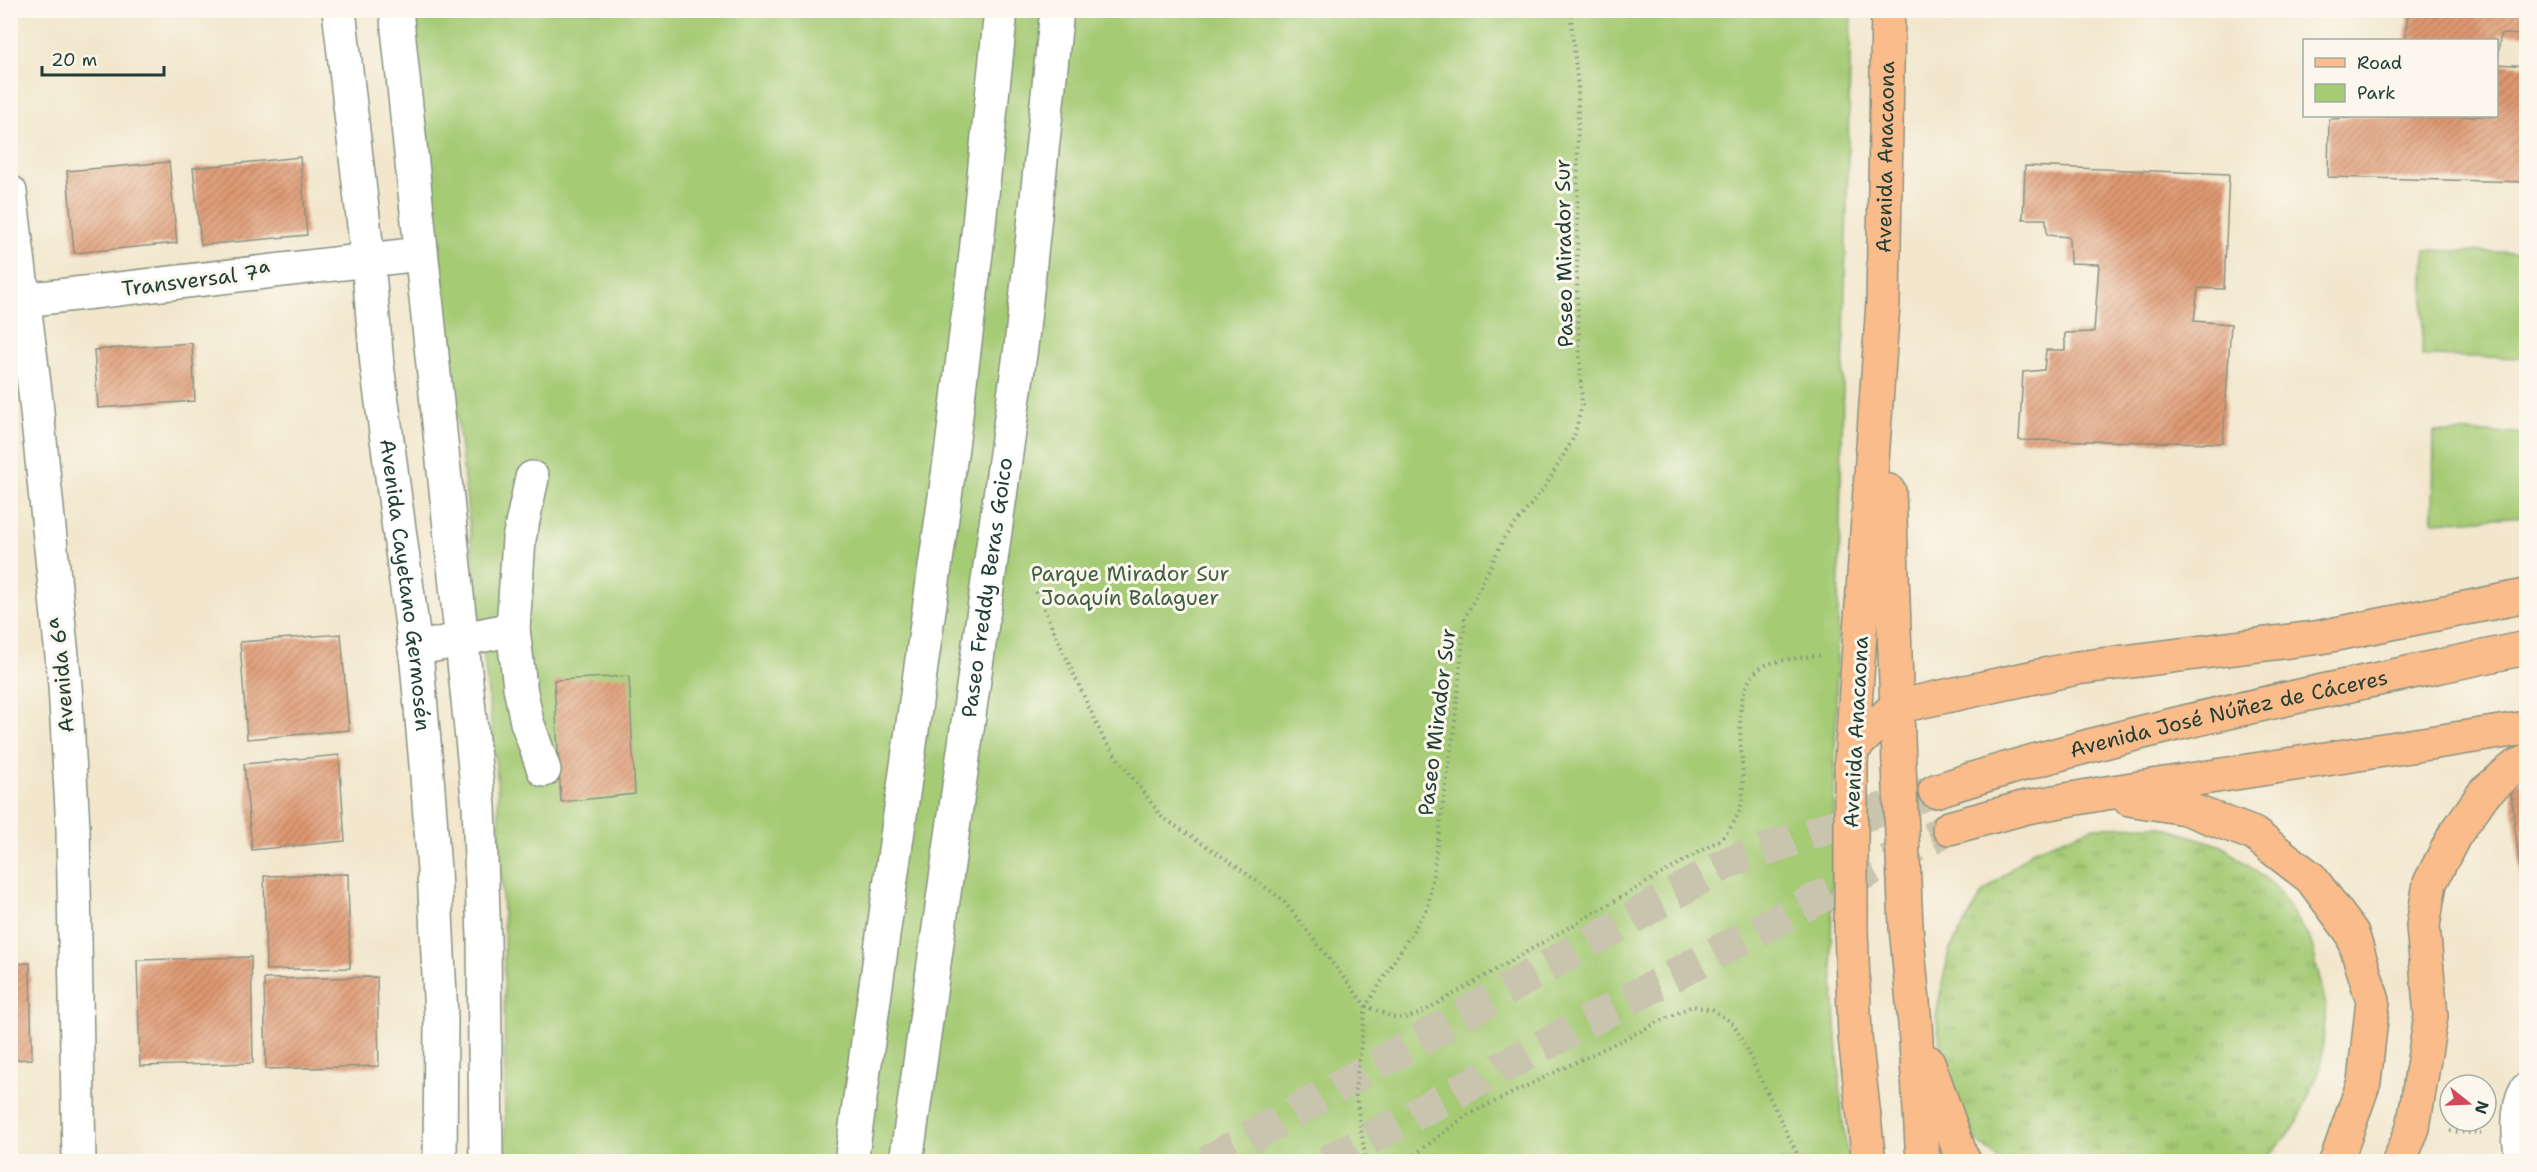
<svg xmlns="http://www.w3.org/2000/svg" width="2537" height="1172" viewBox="0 0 2537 1172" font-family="'Shantell Sans',sans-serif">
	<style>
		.grass { fill: url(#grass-tufts); stroke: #628454; stroke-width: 1.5 }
		.green { fill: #a5cb75; stroke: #628454; stroke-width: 1.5 }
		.building { fill: url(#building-hatch) }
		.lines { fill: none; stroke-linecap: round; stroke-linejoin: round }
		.major-tunnel { stroke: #c8c4ae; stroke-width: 33; stroke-dasharray: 33 16; stroke-linecap: butt }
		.minor-casing { stroke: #889280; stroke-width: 36 }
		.major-casing { stroke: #889280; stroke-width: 36 }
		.path { stroke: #889280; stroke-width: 4; stroke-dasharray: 1.5 4.5; stroke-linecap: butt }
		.minor { stroke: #fff; stroke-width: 33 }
		.major { stroke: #fabc8b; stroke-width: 33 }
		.major-bridge-casing { stroke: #889280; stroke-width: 36; stroke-linecap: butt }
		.major-bridge { stroke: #fabc8b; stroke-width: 33 }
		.labels { text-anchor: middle; stroke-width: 6; stroke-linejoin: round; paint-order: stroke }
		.street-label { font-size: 21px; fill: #1f3d34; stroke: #fbf7ec }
		.park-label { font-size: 21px; fill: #406044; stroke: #fbf7ec }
	</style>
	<defs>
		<pattern id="grass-tufts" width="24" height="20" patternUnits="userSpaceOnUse" patternTransform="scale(1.5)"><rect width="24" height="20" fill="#a5cb75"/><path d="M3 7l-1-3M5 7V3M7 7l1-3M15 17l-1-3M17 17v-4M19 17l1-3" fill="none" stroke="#86a661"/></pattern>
		<pattern id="building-hatch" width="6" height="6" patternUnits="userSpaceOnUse" patternTransform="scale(1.5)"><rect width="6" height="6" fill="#de9871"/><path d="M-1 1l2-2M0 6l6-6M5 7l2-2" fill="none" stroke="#b37d5e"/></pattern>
	</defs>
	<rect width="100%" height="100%" fill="#fbf7ec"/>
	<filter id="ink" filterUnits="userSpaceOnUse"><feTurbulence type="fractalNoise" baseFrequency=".0167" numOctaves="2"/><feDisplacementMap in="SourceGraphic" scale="12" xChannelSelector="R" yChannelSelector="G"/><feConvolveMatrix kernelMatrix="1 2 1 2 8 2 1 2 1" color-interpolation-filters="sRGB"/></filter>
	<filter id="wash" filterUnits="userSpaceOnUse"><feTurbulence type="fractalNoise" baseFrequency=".008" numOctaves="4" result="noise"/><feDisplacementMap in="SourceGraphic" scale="24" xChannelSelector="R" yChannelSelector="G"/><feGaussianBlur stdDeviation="1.35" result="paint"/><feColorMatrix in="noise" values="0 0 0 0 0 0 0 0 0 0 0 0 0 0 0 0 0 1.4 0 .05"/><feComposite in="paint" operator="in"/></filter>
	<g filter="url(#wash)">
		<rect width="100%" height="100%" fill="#f2e6cc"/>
		<path class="grass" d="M2160 826 2222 846 2275 886 2311 941 2326 1006 2321 1067 2297 1123 2264 1162 2000 1161 1976 1140 1946 1082 1936 1016 1949 951 1982 894 2032 851 2094 827Z"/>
		<path class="green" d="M408 11H1851L1831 948 1842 1113 1848 1161H505L504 937 497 775 439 251Z
			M2425 250 2526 253V358L2422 356Z
			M2434 432 2526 434V516L2433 522Z"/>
		<g id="blocks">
			<path class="building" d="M2397 10H2526V35L2500 34 2498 64 2526 66V182L2328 177 2329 119 2349 118V116H2496V40H2405L2408 13Z
				M300 157 307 235 201 245 193 168Z
				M169 162 177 243 74 253 67 171Z
				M2025 166 2229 174 2224 289 2198 288 2194 321 2231 324 2223 443 2019 440 2023 372 2044 370 2046 350H2065V333L2094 332 2099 264 2070 263 2069 237 2047 235 2046 219H2023Z
				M192 343 195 401 98 408 94 350Z
				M341 634 349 730 247 739 240 642Z
				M629 676 635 794 561 802 554 680Z
				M339 755 345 841 252 850 244 764Z
				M2526 780V914H2525L2510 783Z
				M348 874 350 968 266 970 264 876Z
				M251 957 253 1063 140 1066 137 960Z
				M30 963 32 1059 10 1060V964Z
				M377 977 379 1066 266 1069 264 979Z"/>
		</g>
	</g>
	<g filter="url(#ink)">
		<use href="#blocks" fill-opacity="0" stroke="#889280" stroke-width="1.5"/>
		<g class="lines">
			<path class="major-tunnel" d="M1207 1162 1729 862 1935 791
				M1326 1162 1949 828"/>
			<g class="minor-casing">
				<g id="minor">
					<path id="s1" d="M339 10 368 260 377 365 417 663 427 776 434 870 441 1018 440 1162"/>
					<path d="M396 10 479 806 484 938 486 1162"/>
					<path d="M10 192 35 392 65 685 73 828 79 1162"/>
					<path d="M24 300 420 254"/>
					<path d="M513 629 519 539 532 478"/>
					<path d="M415 649 513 629 520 687 527 722 544 770"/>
					<path d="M851 1162 952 447 976 253 1001 10"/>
					<path id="s2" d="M906 1162 1021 347 1057 10"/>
					<path d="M2522 1162C2519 1140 2515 1109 2526 1090"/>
				</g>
			</g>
			<g class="major-casing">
				<g id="major">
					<path d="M1889 491 1899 765"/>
					<path d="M1852 749 1895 707 2077 668 2321 637 2526 596"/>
					<path id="s3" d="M1851 762 1883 303 1888 10"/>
					<path id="s4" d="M1935 791C2128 728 2329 690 2526 648"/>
					<path d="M2129 799 2185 808 2254 834 2311 878 2352 933 2373 1001 2364 1082 2336 1162"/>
					<path d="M1949 828 2027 807 2100 794 2526 728"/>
					<path d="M1906 927 1915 1024 1923 1162"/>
					<path d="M1851 929 1855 1037 1869 1162"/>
					<path d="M1928 1062 1960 1153 1965 1162"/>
					<path d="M2399 1162 2413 1128 2431 1016 2423 926 2430 883 2454 836 2484 793 2515 767 2526 762"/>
				</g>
			</g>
			<path class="path" d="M1036 592 1104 740 1162 817 1229 861 1283 900 1366 1006 1392 1017 1405 1018 1419 1014 1720 840C1730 829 1737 820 1741 805 1750 766 1722 690 1764 666 1775 659 1809 657 1822 655
				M2450 1131 2481 1134
				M1366 1162 1355 1090 1366 1006 1428 907 1454 731 1465 618 1504 538 1545 487 1574 437 1582 405 1577 293 1578 88 1570 10
				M1405 1162 1467 1115 1692 1006 1713 1010 1734 1024 1801 1162"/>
			<use href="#minor" class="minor"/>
			<use href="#major" class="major"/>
			<g class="major-bridge-casing">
				<path id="major-bridge" d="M1899 765 1906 927
					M1851 929V762"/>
			</g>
			<use href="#major-bridge" class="major-bridge"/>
		</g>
	</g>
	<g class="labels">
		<g class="street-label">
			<text dy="7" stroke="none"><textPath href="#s3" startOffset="606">Avenida Anacaona</textPath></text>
			<text transform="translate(1564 253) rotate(-91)" y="7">Paseo Mirador Sur</text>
			<text transform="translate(196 280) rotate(-7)" y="7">Transversal 7ª</text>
			<text dy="7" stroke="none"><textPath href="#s1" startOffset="579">Avenida Cayetano Germosén</textPath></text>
			<text dy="7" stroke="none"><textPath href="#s2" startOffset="580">Paseo Freddy Beras Goico</textPath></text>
			<text transform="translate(62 675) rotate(-95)" y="7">Avenida 6ª</text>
			<text dy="7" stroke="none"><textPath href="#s4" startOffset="304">Avenida José Núñez de Cáceres</textPath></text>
			<text transform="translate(1437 722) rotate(-83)" y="7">Paseo Mirador Sur</text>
			<text transform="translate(1856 732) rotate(-87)" y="7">Avenida Anacaona</text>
		</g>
		<g class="park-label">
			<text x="1130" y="581">Parque Mirador Sur<tspan x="1130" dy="24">Joaquín Balaguer</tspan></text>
		</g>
	</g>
	<rect width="2537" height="1172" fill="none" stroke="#fbf7ec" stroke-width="36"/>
	<rect x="2303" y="39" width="195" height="78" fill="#fbf7ec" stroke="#a3ada2" stroke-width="1.5"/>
	<rect x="2315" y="58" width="30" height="9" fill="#fabc8b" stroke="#a3ada2" stroke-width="1.5"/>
	<text x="2357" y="69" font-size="18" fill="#1f3d34">Road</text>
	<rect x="2315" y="84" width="30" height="18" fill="#a5cb75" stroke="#a3ada2" stroke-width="1.5"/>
	<text x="2357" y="99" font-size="18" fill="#1f3d34">Park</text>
	<g transform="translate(2468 1103) rotate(108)"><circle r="28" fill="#fbf7ec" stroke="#a3ada2" stroke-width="1.5"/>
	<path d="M0-4.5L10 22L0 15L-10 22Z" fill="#d1495b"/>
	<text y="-9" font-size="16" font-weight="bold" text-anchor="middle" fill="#1f3d34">N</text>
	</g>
	<path d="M42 66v9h122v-9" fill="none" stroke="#1f3d34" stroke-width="3"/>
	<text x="51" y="66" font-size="18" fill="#1f3d34" stroke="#fbf7ec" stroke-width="4.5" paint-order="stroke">20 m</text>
</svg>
